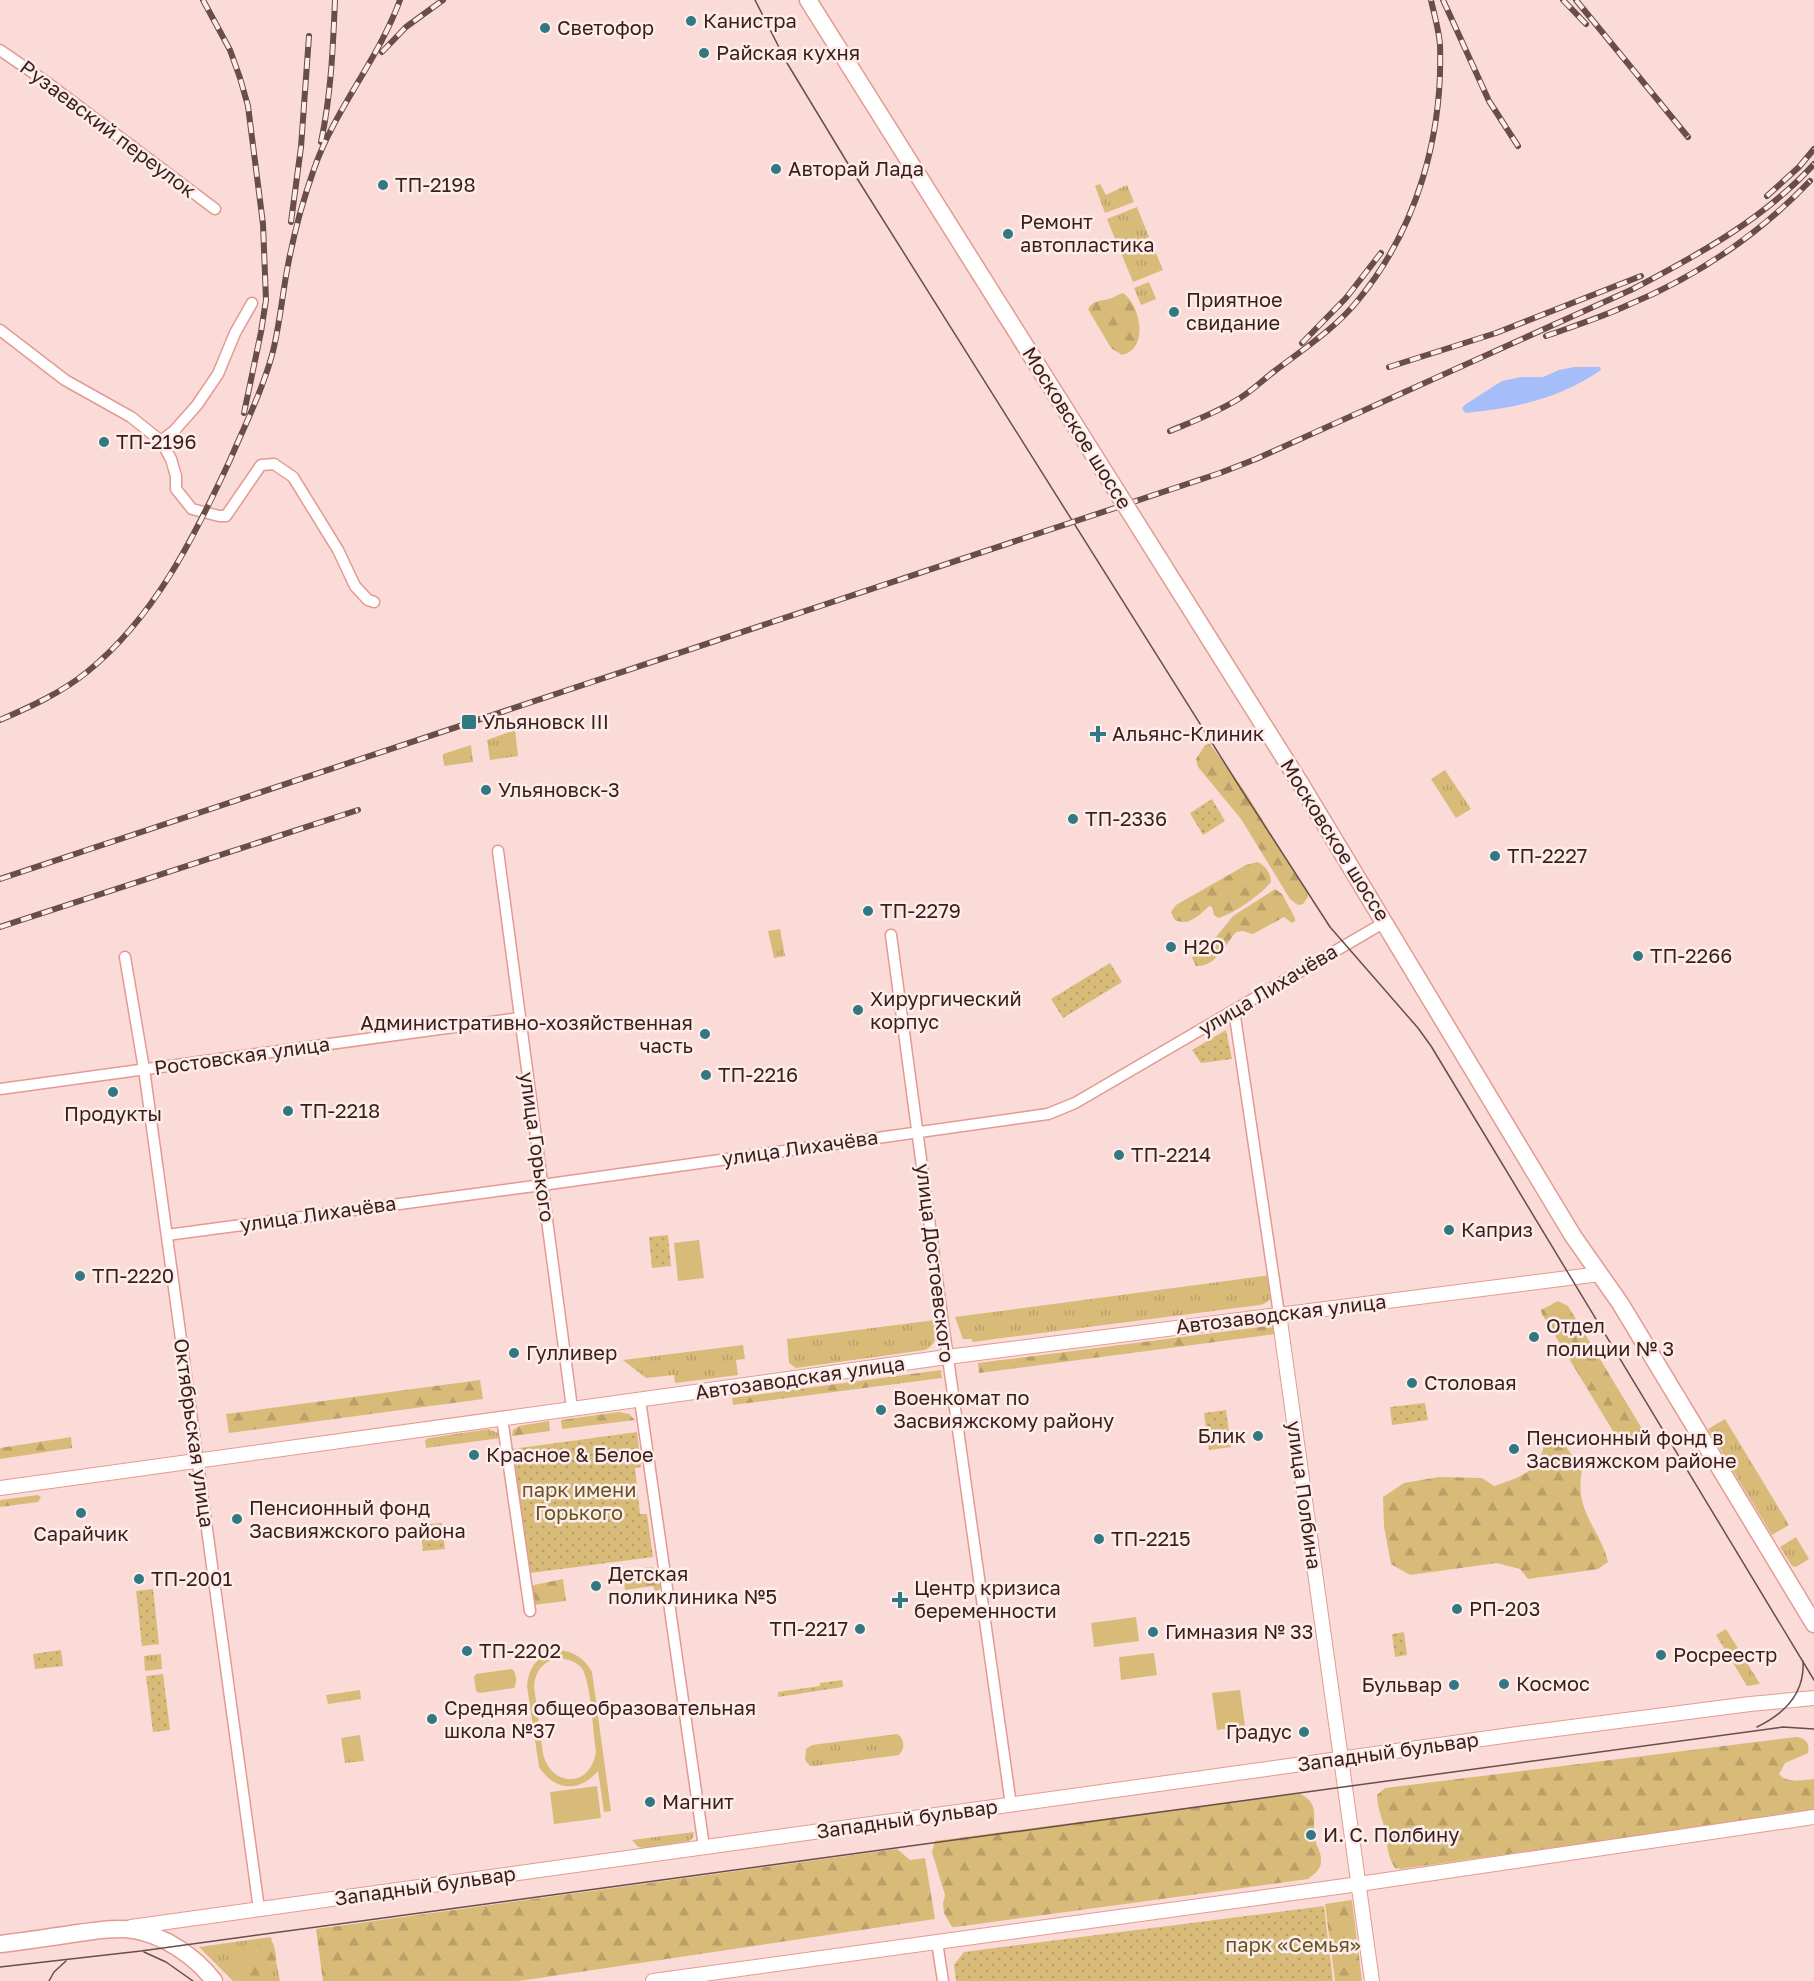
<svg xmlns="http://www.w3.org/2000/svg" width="1814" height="1981" viewBox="0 0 1814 1981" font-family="'Golos Text',sans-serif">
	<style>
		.grass { fill: url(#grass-tufts) }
		.forest { fill: url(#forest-firs) }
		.park { fill: url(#park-dots) }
		.pitch { fill: #d8bb79; fill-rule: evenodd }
		.water { fill: #a5bef9 }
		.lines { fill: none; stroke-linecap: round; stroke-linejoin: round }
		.minor-casing { stroke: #e49a92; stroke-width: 13 }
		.tertiary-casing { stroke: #e49a92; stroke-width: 16 }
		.primary-casing { stroke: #e49a92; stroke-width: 19 }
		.minor { stroke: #fff; stroke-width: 10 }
		.tertiary { stroke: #fff; stroke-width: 14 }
		.primary { stroke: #fff; stroke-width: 16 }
		.tram { stroke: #6a4d49; stroke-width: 1.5 }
		.rail-casing { stroke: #6a4d49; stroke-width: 6 }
		.rail { stroke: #fdedea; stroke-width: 4; stroke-dasharray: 11; stroke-linecap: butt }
		.primary-bridge-casing { stroke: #e49a92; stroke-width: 19; stroke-linecap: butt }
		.primary-bridge { stroke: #fff; stroke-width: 16 }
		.poi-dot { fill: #317882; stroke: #fdedea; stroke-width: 2 }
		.labels { text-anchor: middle; stroke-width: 5; stroke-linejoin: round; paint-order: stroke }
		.poi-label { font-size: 20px; fill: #3a1e1b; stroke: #fdedea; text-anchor: start }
		.street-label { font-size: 20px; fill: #3a1e1b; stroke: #fdedea }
		.park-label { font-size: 20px; fill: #685423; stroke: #fdedea }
	</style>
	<defs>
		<pattern id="grass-tufts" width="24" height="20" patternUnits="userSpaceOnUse" patternTransform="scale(1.5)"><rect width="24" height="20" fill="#d8bb79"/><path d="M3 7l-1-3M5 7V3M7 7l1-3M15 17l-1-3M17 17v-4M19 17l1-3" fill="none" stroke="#baa068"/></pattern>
		<pattern id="forest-firs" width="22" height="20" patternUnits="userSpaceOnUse" patternTransform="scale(1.5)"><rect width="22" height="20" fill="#d8bb79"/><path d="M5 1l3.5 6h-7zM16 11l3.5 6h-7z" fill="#baa068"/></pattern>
		<pattern id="park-dots" width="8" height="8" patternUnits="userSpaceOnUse" patternTransform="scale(1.5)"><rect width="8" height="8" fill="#d8bb79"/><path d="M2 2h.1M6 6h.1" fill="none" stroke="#baa068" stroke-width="1.8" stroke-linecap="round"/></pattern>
	</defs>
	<rect width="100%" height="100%" fill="#fbdbd7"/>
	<path class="grass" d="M1100 184 1106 195 1127 185 1134 202 1105 213 1095 186Z
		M1137 207 1149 237 1119 249 1107 219Z
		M1151 241 1163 270 1133 282 1121 253Z
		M1149 282 1156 299 1141 305 1134 288Z
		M515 730 518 756 490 760 487 740Z
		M471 745 473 762 444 766 443 754Z
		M1445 770 1471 809 1456 818 1431 779Z
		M780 929 785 956 774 958 768 931Z
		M1271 1275C1273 1288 1276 1301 1260 1305L972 1342V1339H963L955 1317Z
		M935 1320C937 1332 938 1344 925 1350L796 1368 789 1363 787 1339Z
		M743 1345 745 1359 736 1360 738 1375 675 1383 674 1375 646 1378 623 1360Z
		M1725 1419 1789 1525 1772 1535 1708 1429Z
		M489 1429 498 1433 501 1438 426 1448 425 1440 429 1438Z
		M1796 1537 1809 1559 1796 1567 1792 1566 1780 1547Z
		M1726 1629 1760 1684 1747 1686 1716 1635Z
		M161 1654 162 1669 145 1671 144 1656Z
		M360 1690 361 1699 328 1704 326 1695Z
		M897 1734C905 1738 905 1749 899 1755L815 1766H810L805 1760 806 1749 812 1745Z
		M360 1735 364 1761 345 1763 341 1738Z
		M694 1832 693 1838 689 1841 644 1848 638 1847 632 1840Z
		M271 1937 280 1981H233L199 1947Z"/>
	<path class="forest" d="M1123 293C1140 304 1150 349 1122 355L1111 348 1088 309C1093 300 1100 301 1109 299 1114 298 1118 294 1123 293Z
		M1210 744 1244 790 1307 892 1308 897 1303 904 1298 905 1290 899 1241 819 1198 767 1196 759 1205 745Z
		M1257 862C1265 865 1271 873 1271 882 1262 894 1232 915 1218 918L1214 915 1212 907 1209 906C1200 915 1187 928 1174 919L1171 912 1176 905 1246 865Z
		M1275 889 1282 894 1295 918V921L1292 923 1284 917 1253 934 1243 931 1236 932C1225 945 1216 967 1196 966L1192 958 1196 950 1216 937 1233 916Z
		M1558 1301 1568 1306 1644 1432 1645 1438 1643 1440 1627 1448 1622 1446 1542 1314 1541 1310Z
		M1275 1325 1276 1334 979 1373 978 1363Z
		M941 1370 942 1378 733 1405 732 1398Z
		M480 1380 483 1399 229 1433 226 1414Z
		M619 1412 629 1414 635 1420 562 1429 561 1420Z
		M549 1421 550 1431 512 1436 513 1430 519 1426Z
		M71 1437 72 1448 0 1459V1448Z
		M1554 1437 1567 1448 1582 1470C1574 1513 1599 1526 1608 1562L1598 1569 1528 1579 1520 1569 1497 1563 1410 1575 1391 1564 1384 1526 1383 1497 1404 1483 1439 1477 1482 1478 1494 1486C1518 1478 1540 1472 1544 1444Z
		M38 1495 41 1497 38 1502 0 1507V1500Z
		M649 1567 655 1568 657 1583 661 1584 659 1591 656 1593 653 1586 625 1590 624 1582 631 1580 630 1570Z
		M563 1579 566 1601 533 1605 531 1588 534 1585Z
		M1796 1737C1806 1738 1810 1744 1808 1753L1785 1763 1779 1774C1787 1784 1802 1780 1814 1779V1811L1401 1869 1395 1868C1386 1853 1388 1845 1385 1829 1382 1818 1377 1807 1377 1795L1385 1788Z
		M1298 1793C1320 1802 1313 1816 1314 1833 1314 1843 1322 1852 1321 1861 1321 1870 1314 1874 1308 1879L955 1927H952L944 1913 943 1904 945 1895 932 1852 935 1841Z
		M897 1849 910 1860 925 1858 935 1919 519 1981H323L316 1929Z
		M1352 1900 1362 1981H1335L1325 1904Z
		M268 1940 273 1943C278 1958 277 1968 268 1981H239L236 1976V1968L256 1946Z"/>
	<path class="park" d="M1212 799 1225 821 1203 835 1190 813Z
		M1110 963 1122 982 1063 1018 1051 999Z
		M1226 1030 1232 1059 1201 1063 1192 1050Z
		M668 1235 671 1266 652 1268 649 1237Z
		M1425 1403 1428 1420 1392 1425 1390 1407Z
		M1226 1410 1231 1447 1209 1450 1204 1413Z
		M637 1432 641 1467 635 1468 640 1514H647L653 1557 530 1573 512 1449Z
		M442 1523 445 1549 423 1551 420 1525Z
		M153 1589 159 1644 142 1646 136 1591Z
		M1404 1632 1407 1655 1395 1657 1392 1634Z
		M61 1650 63 1666 35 1669 33 1654Z
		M163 1674 170 1730 153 1732 146 1676Z
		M842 1680 843 1687 778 1697V1692L820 1686V1683Z
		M1324 1906 1333 1981H956L954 1965 964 1952Z"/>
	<path class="pitch" d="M699 1240 704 1278 678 1281 674 1243Z
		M1136 1617 1139 1641 1094 1647 1091 1623Z
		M559 1650C575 1652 584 1658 592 1672L611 1811 604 1812 598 1771C579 1793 555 1791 539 1767L527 1686C529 1666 538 1655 559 1650ZM559 1658C567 1659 575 1661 581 1667 591 1679 593 1734 596 1751 592 1787 552 1789 543 1754L534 1686C536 1670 543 1661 559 1658Z
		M1154 1653 1157 1675 1121 1680 1119 1657Z
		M512 1669C517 1673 517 1683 514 1688L480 1693 476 1691 474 1677 476 1674Z
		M1240 1690 1245 1726 1217 1730 1212 1693Z
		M597 1786 601 1818 554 1824 550 1792Z"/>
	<path class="water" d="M1574 367H1600L1601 370C1564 396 1519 408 1474 412L1465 413 1462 408 1466 404 1502 381 1521 377H1543L1559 370Z"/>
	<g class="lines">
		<g class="minor-casing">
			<path id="minor" d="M0 50 45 81 215 209
				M0 330 65 380 131 417 161 441 171 459 176 476V489L192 509 219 516H226L261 465 274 464 293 477 338 550 355 586 368 600 374 602
				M161 441 174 431 197 405 218 374 235 333 252 303
				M498 851 572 1408
				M891 935 942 1316 1011 1805
				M125 957 144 1069 259 1909
				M1234 1010 1279 1314
				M0 1089 520 1018
				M167 1235 542 1185 1048 1114 1075 1103 1385 922
				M640 1400 704 1847
				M502 1418 530 1611
				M937 1942 943 1981"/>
		</g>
		<g class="tertiary-casing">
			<path id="tertiary" d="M1279 1314 1372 1981
				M0 1488 947 1357 1600 1274
				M131 1927 1525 1733 1750 1704 1814 1698
				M653 1981 1359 1884 1814 1817"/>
		</g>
		<g class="primary-casing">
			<path id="primary" d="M808 0 867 94
				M1300 783 1573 1236 1620 1303 1814 1624
				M0 1944C26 1941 52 1937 78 1933 96 1931 115 1927 134 1930 165 1936 195 1956 214 1981"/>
		</g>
		<use href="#minor" class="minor"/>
		<use href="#tertiary" class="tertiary"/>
		<use href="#primary" class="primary"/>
		<path class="tram" d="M755 0 787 63 853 172 1241 789 1330 927 1418 1028 1431 1046 1814 1680
			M1757 1727C1784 1714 1805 1694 1803 1661
			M144 1952 166 1962 193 1981
			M0 1967 141 1951 1783 1727 1814 1729
			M49 1981 54 1972 66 1961"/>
		<g class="rail-casing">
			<path id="rail" d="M203 0 230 50 240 78 248 106 263 224 266 300 261 332 244 413
				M1443 0 1489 101 1518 146
				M1563 0 1586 24
				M1576 0 1688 137
				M382 52 406 27 443 0
				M321 142C331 95 333 48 335 0
				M1767 196 1799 167 1814 149
				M291 222 301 147 309 36
				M1546 336C1574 326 1602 317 1628 305 1696 277 1759 234 1810 181
				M1302 343 1346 298 1381 253
				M1389 367 1496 333 1641 276
				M1170 431C1194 421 1218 412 1240 398 1253 390 1264 379 1276 370 1305 348 1336 328 1359 299 1417 228 1443 136 1440 45 1439 30 1434 14 1431 0
				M0 720C30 707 61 693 87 672 155 617 194 537 230 460 245 425 262 391 272 355 280 325 282 295 288 265 294 233 303 200 314 169 335 109 378 60 400 0
				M0 879 1220 473 1256 459 1633 289C1698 255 1764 219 1814 164
				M0 927 358 810"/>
		</g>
		<use href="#rail" class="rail"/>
		<g class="primary-bridge-casing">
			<path id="primary-bridge" d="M867 94 1300 783"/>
		</g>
		<use href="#primary-bridge" class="primary-bridge"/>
	</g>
	<g class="poi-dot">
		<circle cx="691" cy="21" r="6"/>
		<circle cx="545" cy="28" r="6"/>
		<circle cx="704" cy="53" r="6"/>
		<circle cx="776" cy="169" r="6"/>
		<circle cx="383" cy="185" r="6"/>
		<circle cx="1008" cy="234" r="6"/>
		<circle cx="1174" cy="312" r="6"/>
		<circle cx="104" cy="442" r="6"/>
		<rect x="461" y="714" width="16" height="16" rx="3"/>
		<path d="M1095 725h6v6h6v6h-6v6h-6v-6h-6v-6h6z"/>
		<circle cx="486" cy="790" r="6"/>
		<circle cx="1073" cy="819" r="6"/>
		<circle cx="1495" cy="856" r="6"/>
		<circle cx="868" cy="911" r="6"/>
		<circle cx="1171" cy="947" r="6"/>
		<circle cx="1638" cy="956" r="6"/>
		<circle cx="858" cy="1010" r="6"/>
		<circle cx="705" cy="1034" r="6"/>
		<circle cx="706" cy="1075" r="6"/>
		<circle cx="113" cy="1092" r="6"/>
		<circle cx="288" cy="1111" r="6"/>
		<circle cx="1119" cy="1155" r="6"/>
		<circle cx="1449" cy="1230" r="6"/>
		<circle cx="80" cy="1276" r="6"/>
		<circle cx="1534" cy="1337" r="6"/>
		<circle cx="514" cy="1353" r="6"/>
		<circle cx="1412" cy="1383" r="6"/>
		<circle cx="881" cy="1410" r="6"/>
		<circle cx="1258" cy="1436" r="6"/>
		<circle cx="1514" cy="1449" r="6"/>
		<circle cx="474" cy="1455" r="6"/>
		<circle cx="81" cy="1513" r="6"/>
		<circle cx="237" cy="1519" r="6"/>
		<circle cx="1099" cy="1539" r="6"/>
		<circle cx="139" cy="1579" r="6"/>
		<circle cx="596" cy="1586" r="6"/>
		<path d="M897 1591h6v6h6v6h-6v6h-6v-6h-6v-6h6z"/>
		<circle cx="1457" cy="1609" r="6"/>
		<circle cx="860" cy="1629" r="6"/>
		<circle cx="1153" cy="1632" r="6"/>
		<circle cx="467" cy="1651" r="6"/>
		<circle cx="1661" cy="1655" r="6"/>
		<circle cx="1504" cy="1684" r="6"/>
		<circle cx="1454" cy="1685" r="6"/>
		<circle cx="432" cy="1719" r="6"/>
		<circle cx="1304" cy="1732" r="6"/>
		<circle cx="650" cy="1802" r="6"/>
		<circle cx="1311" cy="1835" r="6"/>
	</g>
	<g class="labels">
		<g class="poi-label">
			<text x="703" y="28">Канистра</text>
			<text x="557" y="35">Светофор</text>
			<text x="716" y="60">Райская кухня</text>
			<text x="788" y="176">Авторай Лада</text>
			<text x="395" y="192">ТП-2198</text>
			<text x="1020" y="229">Ремонт<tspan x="1020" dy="23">автопластика</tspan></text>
			<text x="1186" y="307">Приятное<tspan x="1186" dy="23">свидание</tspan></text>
			<text x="116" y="449">ТП-2196</text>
			<text x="482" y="729">Ульяновск III</text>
			<text x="1112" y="741">Альянс-Клиник</text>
			<text x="498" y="797">Ульяновск-3</text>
			<text x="1085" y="826">ТП-2336</text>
			<text x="1507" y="863">ТП-2227</text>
			<text x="880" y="918">ТП-2279</text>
			<text x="1183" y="954">H2O</text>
			<text x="1650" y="963">ТП-2266</text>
			<text x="870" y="1006">Хирургический<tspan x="870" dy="23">корпус</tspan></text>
			<text x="693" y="1030" text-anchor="end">Административно-хозяйственная<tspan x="693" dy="23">часть</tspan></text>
			<text x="718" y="1082">ТП-2216</text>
			<text x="300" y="1118">ТП-2218</text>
			<text x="113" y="1121" text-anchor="middle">Продукты</text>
			<text x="1131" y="1162">ТП-2214</text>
			<text x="1461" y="1237">Каприз</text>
			<text x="92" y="1283">ТП-2220</text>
			<text x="1546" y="1333">Отдел<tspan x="1546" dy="23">полиции № 3</tspan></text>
			<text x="526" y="1360">Гулливер</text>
			<text x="1424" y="1390">Столовая</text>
			<text x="893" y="1405">Военкомат по<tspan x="893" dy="23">Засвияжскому району</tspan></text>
			<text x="1246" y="1443" text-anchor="end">Блик</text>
			<text x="1526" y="1445">Пенсионный фонд в<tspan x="1526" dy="23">Засвияжском районе</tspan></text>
			<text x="486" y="1462">Красное &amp; Белое</text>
			<text x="249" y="1515">Пенсионный фонд<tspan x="249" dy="23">Засвияжского района</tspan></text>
			<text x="81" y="1541" text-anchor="middle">Сарайчик</text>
			<text x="1111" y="1546">ТП-2215</text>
			<text x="608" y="1581">Детская<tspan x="608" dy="23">поликлиника №5</tspan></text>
			<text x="151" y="1586">ТП-2001</text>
			<text x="914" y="1595">Центр кризиса<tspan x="914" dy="23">беременности</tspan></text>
			<text x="1469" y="1616">РП-203</text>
			<text x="848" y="1636" text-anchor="end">ТП-2217</text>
			<text x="1165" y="1639">Гимназия № 33</text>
			<text x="479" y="1658">ТП-2202</text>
			<text x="1673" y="1662">Росреестр</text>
			<text x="1516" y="1691">Космос</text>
			<text x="1442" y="1692" text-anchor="end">Бульвар</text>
			<text x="444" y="1715">Средняя общеобразовательная<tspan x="444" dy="23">школа №37</tspan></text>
			<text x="1292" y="1739" text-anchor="end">Градус</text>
			<text x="662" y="1809">Магнит</text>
			<text x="1323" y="1842">И. С. Полбину</text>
		</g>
		<g class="street-label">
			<text transform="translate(108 129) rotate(37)" y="7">Рузаевский переулок</text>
			<text transform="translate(1077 428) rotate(58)" y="7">Московское шоссе</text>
			<text transform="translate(1335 840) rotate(58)" y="7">Московское шоссе</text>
			<text transform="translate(1268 990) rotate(-31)" y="7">улица Лихачёва</text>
			<text transform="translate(242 1056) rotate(-8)" y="7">Ростовская улица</text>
			<text transform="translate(537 1147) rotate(82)" y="7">улица Горького</text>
			<text transform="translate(800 1148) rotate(-8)" y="7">улица Лихачёва</text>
			<text transform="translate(318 1214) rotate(-8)" y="7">улица Лихачёва</text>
			<text transform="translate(935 1263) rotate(83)" y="7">улица Достоевского</text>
			<text transform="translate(1281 1314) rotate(-7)" y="7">Автозаводская улица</text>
			<text transform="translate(800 1378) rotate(-8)" y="7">Автозаводская улица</text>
			<text transform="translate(194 1433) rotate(82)" y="7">Октябрьская улица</text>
			<text transform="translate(1304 1495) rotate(82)" y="7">улица Полбина</text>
			<text transform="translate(1388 1752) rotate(-8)" y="7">Западный бульвар</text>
			<text transform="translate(907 1819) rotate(-8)" y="7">Западный бульвар</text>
			<text transform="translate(425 1886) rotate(-8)" y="7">Западный бульвар</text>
		</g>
		<g class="park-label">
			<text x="579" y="1497">парк имени<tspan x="579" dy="23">Горького</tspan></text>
			<text x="1293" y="1952">парк «Семья»</text>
		</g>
	</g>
</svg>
